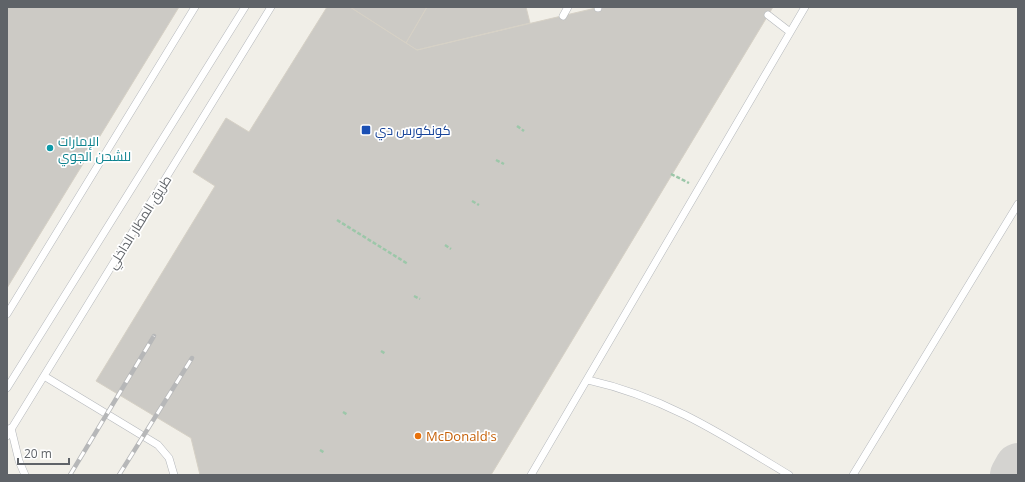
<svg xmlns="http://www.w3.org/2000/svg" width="1025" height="482" viewBox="0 0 1025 482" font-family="'Open Sans',Cairo,sans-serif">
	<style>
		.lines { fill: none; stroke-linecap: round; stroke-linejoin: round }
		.taxiway { stroke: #d4d3d0; stroke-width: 46 }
		.building { fill: #cccac5; stroke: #d6d1c6 }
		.lane-casing { stroke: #b5b8bc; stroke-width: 8 }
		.path { stroke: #9cc7a9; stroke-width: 2.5; stroke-dasharray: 4 2; stroke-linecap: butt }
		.lane { stroke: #fff; stroke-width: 7 }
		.rail-casing { stroke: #b6b7b8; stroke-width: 4.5 }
		.rail { stroke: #fff; stroke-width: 3; stroke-dasharray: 9; stroke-linecap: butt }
		.transit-dot { fill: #1a4fb4; stroke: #fff; stroke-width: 1.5 }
		.culture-dot { fill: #0f9aa8; stroke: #fff; stroke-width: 1.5 }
		.food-dot { fill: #e8710a; stroke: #fff; stroke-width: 1.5 }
		.labels { text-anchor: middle; stroke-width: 3.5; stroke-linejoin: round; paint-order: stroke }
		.transit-label { font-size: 13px; fill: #164399; stroke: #fff; text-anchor: start }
		.culture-label { font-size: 13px; fill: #0d838f; stroke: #fff; text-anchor: start }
		.street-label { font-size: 13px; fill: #5f6368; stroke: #fff }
		.food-label { font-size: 13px; fill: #c56008; stroke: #fff; text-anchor: start }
	</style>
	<rect width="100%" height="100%" fill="#f1efe8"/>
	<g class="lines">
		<path class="taxiway" d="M1013 475 1018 466"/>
	</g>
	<path class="building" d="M7 7H179L7 288Z
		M327 7H350L417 50 600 7H773L491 475H200L191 438 96 381 215 186 193 172 226 118 249 132Z
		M350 7H427L406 43Z
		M427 7H526L530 23 417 50 406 43Z"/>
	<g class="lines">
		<g class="lane-casing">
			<path id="lane" d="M598 8V7
				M768 15 790 32
				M563 16 568 7
				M7 314 195 7
				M44 376 158 445 169 458 174 475
				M588 380C665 397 723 435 789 475
				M7 388 245 7
				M11 428 19 461 25 475
				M7 436 271 7
				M531 475 805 7
				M853 475 1018 204"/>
		</g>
		<path class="path" d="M517 126 524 131
			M496 160 504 164
			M671 174 689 183
			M472 201 479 205
			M337 220 408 264
			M445 245 451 249
			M414 296 420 299
			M381 351 386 354
			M343 412 348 415
			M320 450 325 453"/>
		<use href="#lane" class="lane"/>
		<g class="rail-casing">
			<path id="rail" d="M70 475 154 336
				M119 475 192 358"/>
		</g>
		<use href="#rail" class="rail"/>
	</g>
	<rect class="transit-dot" x="361" y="125" width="10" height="10" rx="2"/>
	<circle class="culture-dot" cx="50" cy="148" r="4"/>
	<circle class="food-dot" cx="418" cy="436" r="4"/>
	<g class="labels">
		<g class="transit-label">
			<text x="375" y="135">كونكورس دي</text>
		</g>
		<g class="culture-label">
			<text x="58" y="146">الإمارات<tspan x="58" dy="15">للشحن الجوي</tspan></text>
		</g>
		<g class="street-label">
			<text transform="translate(139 222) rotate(-58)" y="5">طريق المطار الداخلي</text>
		</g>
		<g class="food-label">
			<text x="426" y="441">McDonald's</text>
		</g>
	</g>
	<rect width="1025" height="482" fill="none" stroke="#5f6368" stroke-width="16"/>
	<path d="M18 458v6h51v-6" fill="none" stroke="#5f6368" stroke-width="2"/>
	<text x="24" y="458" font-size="12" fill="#5f6368" stroke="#ffffff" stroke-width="3" paint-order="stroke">20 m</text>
</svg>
